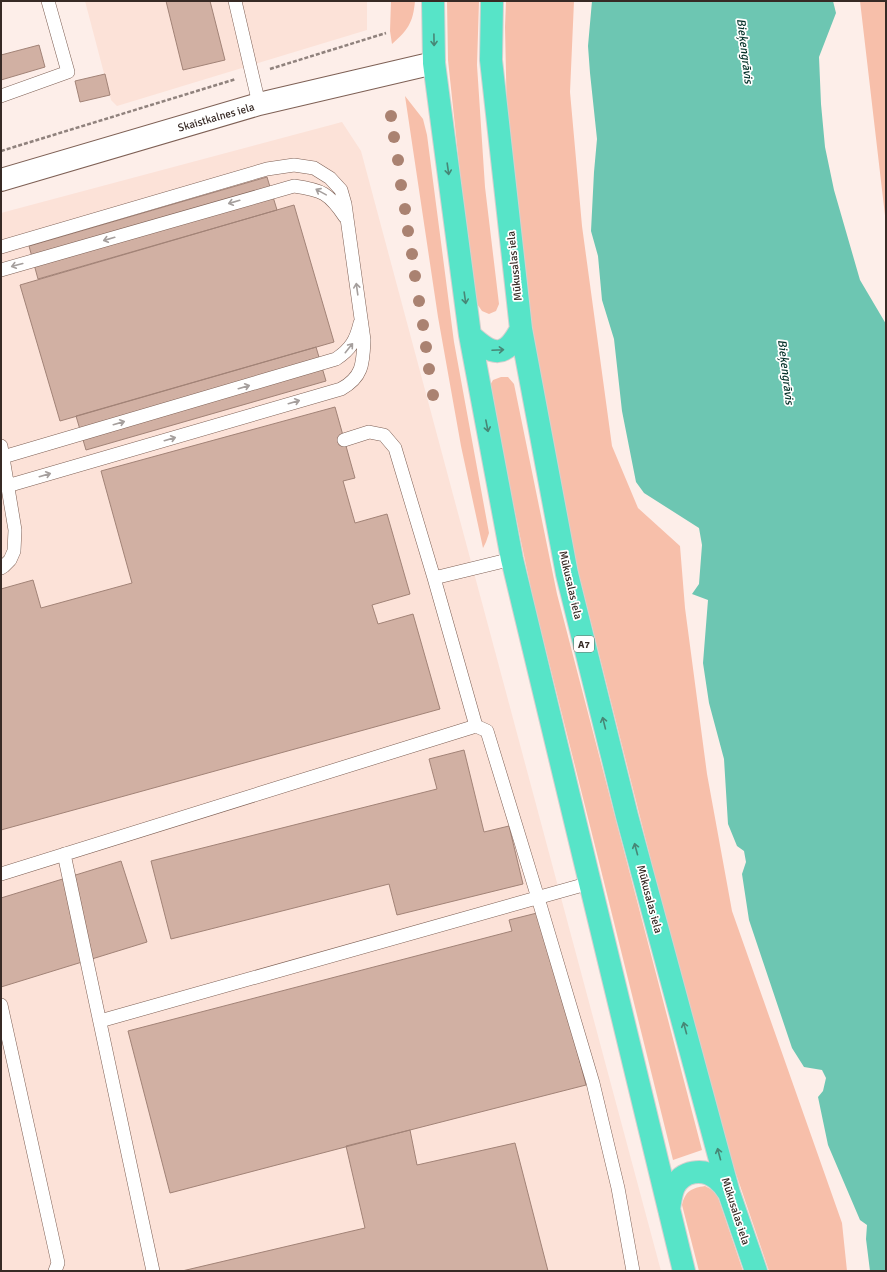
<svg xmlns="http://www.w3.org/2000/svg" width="887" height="1272" viewBox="0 0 887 1272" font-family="Signika,sans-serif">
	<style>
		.built { fill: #fce2d8 }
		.green { fill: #f7bfaa }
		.water { fill: #6dc6b2 }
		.building { fill: #d1b0a3; stroke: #a28377 }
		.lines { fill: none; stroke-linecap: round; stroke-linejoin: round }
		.lane-casing { stroke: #7e6055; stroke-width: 14 }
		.street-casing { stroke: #7e6055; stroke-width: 24 }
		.highway-casing { stroke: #d3d0cf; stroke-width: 24 }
		.path { stroke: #90827d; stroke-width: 2.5; stroke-dasharray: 4 2; stroke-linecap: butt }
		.lane { stroke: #fff; stroke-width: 13 }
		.street { stroke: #fff; stroke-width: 22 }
		.highway { stroke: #57e4c8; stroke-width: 22 }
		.tree { fill: #aa8271 }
		.oneway { stroke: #478776 }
		.oneway2 { stroke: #a59f9d }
		.labels { text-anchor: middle; stroke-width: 3.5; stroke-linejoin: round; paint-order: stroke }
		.shield { fill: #fff; stroke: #736a66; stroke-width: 1 }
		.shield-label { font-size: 10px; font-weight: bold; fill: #372a25 }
		.street-label { font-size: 11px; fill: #372a25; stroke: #fff }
		.water-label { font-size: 12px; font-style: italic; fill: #06322a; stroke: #fff }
	</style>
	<rect width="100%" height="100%" fill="#fdeee9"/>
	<path class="built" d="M85 1H367V30L117 106 111 100Z
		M342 122 361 151 661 1271H1V213Z"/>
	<path class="green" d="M391 1H415C413 23 408 30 392 44L390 31Z
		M447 1H479L477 65 485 187 499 304 496 311 489 314 482 311 475 301 461 183 448 60Z
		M506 1H574L570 92 582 226 612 446 638 508 680 546 685 608 707 774 732 911 842 1223 847 1271H769L733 1165 672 944 572 547 518 249 507 121 505 27Z
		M860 1H886V224Z
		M405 96 423 119 427 135 454 342 489 533 486 542 483 548 461 446 438 317Z
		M501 377H508L514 384 557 594 702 1150 673 1160 596 850 533 599 489 387 493 380Z
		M705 1186 716 1192 718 1197 743 1271H699L682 1205C685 1191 692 1188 705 1186Z"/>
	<path class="water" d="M592 1H833L836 13 819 57 821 104 825 147 834 190 860 280 886 324V1271H870L866 1239 867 1225 860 1220 828 1145 818 1097 823 1091 826 1078 822 1070 804 1067 792 1048 749 920 742 874 746 862 744 851 737 846 728 824 724 759 709 703 703 663 708 600 692 594 699 584 702 545 699 528 644 493 636 482 622 411 614 339 602 300 598 256 591 231 594 172 597 139 590 73 588 46Z"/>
	<path class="building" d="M166 1H210L225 60 183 70Z
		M39 45 45 67 1 80V55Z
		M105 74 110 95 80 102 75 81Z
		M267 177 277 210 38 279 29 246Z
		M294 205 334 342 60 421 20 285Z
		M316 347 326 381 86 450 76 416Z
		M335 407 355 478 343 481 355 523 387 514 410 594 372 605 378 624 413 614 440 709 1 830V589L33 580 41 608 132 583 101 471Z
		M464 750 484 832 509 826 523 884 397 915 389 884 171 939 151 861 437 789 429 759Z
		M121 861 147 942 1 987V898Z
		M541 912 586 1085 410 1130 170 1193 128 1031 512 931 509 920Z
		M410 1130 417 1165 515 1143 548 1271H182L365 1228 346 1146Z"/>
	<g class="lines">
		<g class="lane-casing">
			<path id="lane" d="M235 1 259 104
				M1 96 68 72 48 1
				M1 247 267 169 294 165 314 168 330 178 341 190 345 204 364 340C363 363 363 377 341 389L7 486
				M1 270 294 186C322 190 329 193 345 217
				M344 440 369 432 384 435 395 448 434 578 476 726
				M1 446 15 530 14 551 10 560 4 566 1 568
				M3 457 336 359C351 349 356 340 360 323
				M434 578 512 559
				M64 854 153 1271
				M1 874 476 726 487 731 538 898 593 1083 618 1188 633 1271
				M1 1005 58 1263 55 1271
				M100 1021 590 883"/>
		</g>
		<g class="street-casing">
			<path id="street" d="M1 180 259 104 434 63"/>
		</g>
		<g class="highway-casing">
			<path id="highway" d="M433 1 434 63 470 335 512 559 590 883 684 1271
				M492 1 491 60 521 329 567 574 627 816 729 1193 756 1271
				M470 335C493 356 505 359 521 329
				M669 1209C670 1202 671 1194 674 1187 682 1171 703 1167 717 1179 722 1183 726 1188 729 1193"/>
		</g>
		<path class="path" d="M270 69 386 33
			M1 151 236 79"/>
		<use href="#lane" class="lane"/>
		<use href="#street" class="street"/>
		<use href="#highway" class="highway"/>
	</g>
	<g class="tree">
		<circle cx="391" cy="116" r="6"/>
		<circle cx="394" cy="137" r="6"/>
		<circle cx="398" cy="160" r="6"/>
		<circle cx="401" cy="185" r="6"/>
		<circle cx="405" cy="209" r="6"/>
		<circle cx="408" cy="231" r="6"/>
		<circle cx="412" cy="254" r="6"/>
		<circle cx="415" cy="276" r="6"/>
		<circle cx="419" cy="301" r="6"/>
		<circle cx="423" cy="325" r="6"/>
		<circle cx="426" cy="347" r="6"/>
		<circle cx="429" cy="369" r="6"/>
		<circle cx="433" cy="395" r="6"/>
	</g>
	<defs><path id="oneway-shaft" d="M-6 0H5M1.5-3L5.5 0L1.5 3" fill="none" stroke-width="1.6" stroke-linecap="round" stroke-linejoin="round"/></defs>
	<g class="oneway">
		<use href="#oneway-shaft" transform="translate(434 40) rotate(89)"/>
		<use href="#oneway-shaft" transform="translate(448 169) rotate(82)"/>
		<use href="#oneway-shaft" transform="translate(465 298) rotate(82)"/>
		<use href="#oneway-shaft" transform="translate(498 350) rotate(-3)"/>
		<use href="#oneway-shaft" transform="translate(487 426) rotate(79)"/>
		<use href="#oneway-shaft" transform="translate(604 723) rotate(-104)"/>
		<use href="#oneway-shaft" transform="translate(636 849) rotate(-105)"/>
		<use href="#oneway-shaft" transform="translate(685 1028) rotate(-105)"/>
		<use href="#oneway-shaft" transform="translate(719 1154) rotate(-105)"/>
	</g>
	<g class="oneway2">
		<use href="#oneway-shaft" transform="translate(321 192) rotate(-151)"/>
		<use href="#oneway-shaft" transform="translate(234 202) rotate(164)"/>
		<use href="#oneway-shaft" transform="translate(109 239) rotate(164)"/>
		<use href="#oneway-shaft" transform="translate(17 265) rotate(165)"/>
		<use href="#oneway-shaft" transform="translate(357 289) rotate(-98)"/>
		<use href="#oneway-shaft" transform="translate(349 348) rotate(-51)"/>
		<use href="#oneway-shaft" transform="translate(244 387) rotate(-16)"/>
		<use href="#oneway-shaft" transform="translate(294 402) rotate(-16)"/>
		<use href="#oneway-shaft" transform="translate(119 423) rotate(-16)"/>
		<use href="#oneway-shaft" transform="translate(170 439) rotate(-16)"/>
		<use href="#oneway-shaft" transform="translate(45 475) rotate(-16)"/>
	</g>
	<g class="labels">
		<rect class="shield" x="574" y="636" width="20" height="16" rx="3"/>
		<g class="shield-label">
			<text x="584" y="648">A7</text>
		</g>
		<g class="street-label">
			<text transform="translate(216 117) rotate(-16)" y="4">Skaistkalnes iela</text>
			<text transform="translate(514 266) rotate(-96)" y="4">Mūkusalas iela</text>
			<text transform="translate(571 585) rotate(77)" y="4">Mūkusalas iela</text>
			<text transform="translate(650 899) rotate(75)" y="4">Mūkusalas iela</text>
			<text transform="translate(736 1211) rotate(72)" y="4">Mūkusalas iela</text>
		</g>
		<g class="water-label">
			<text transform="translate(745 51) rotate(83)" y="4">Bieķengrāvis</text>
			<text transform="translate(786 372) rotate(83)" y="4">Bieķengrāvis</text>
		</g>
	</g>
	<rect width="887" height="1272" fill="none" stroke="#372a25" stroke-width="4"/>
</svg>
